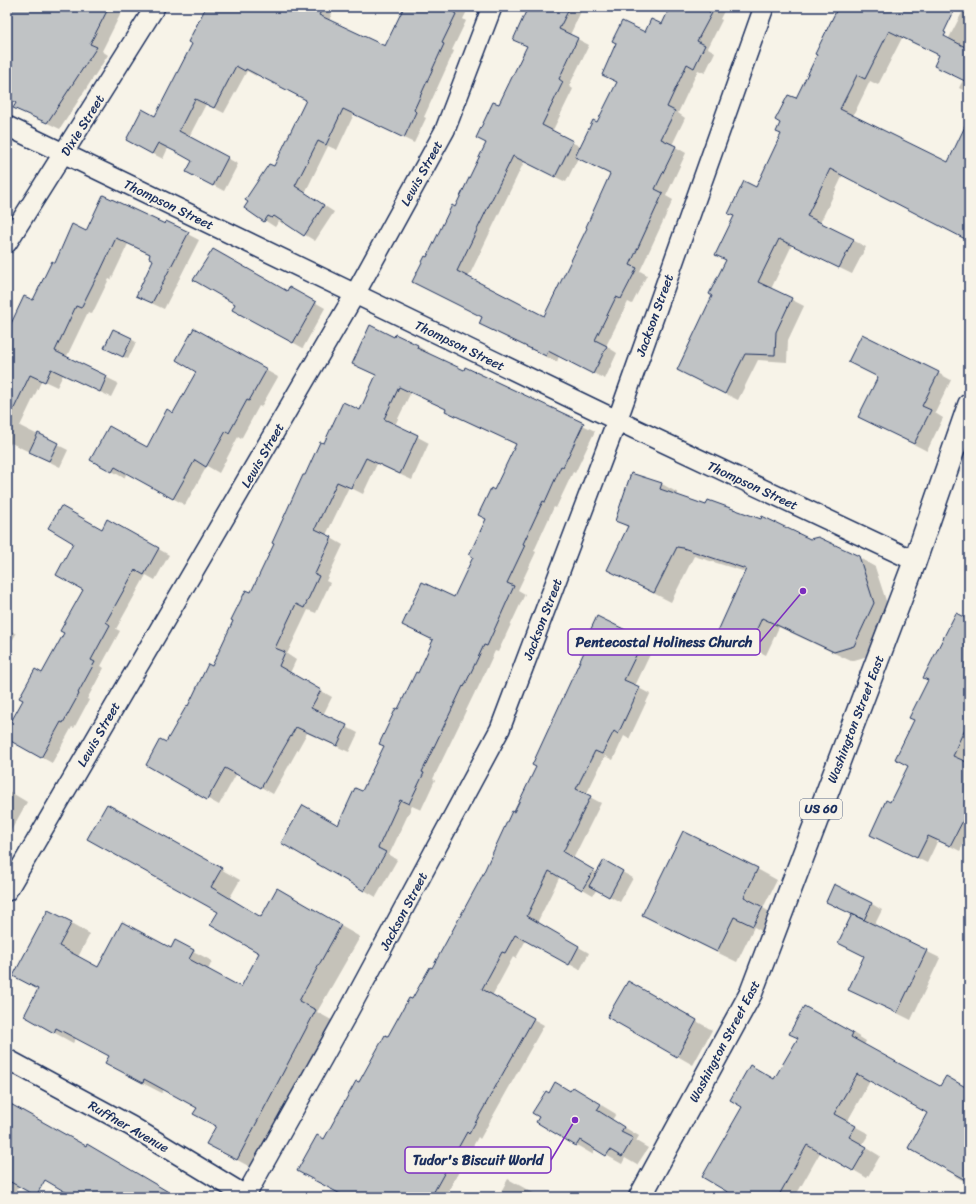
<svg xmlns="http://www.w3.org/2000/svg" width="976" height="1204" viewBox="0 0 976 1204" font-family="Sriracha,sans-serif">
	<style>
		.shadow { fill: #0003; fill-rule: evenodd }
		.building { fill: #c0c3c5; stroke: #1b2f5e }
		.lines { fill: none; stroke-linecap: round; stroke-linejoin: round }
		.minor-casing { stroke: #1b2f5e; stroke-width: 22 }
		.primary-casing { stroke: #1b2f5e; stroke-width: 25 }
		.minor { stroke: #f7f3e8; stroke-width: 19 }
		.primary { stroke: #f7f3e8; stroke-width: 22 }
		.labels { text-anchor: middle; stroke-width: 4; stroke-linejoin: round; paint-order: stroke }
		.shield { fill: #f7f3e8; stroke: #5d6a87; stroke-width: 1 }
		.shield-label { font-size: 12px; font-weight: bold; fill: #1b2f5e }
		.street-label { font-size: 13px; fill: #1b2f5e; stroke: #f7f3e8 }
		.leader { fill: none; stroke: #7b2cbf; stroke-width: 1.5 }
		.callout-dot { fill: #7b2cbf; stroke: #f7f3e8; stroke-width: 1.5 }
		.callout { fill: #f7f3e8; stroke: #7b2cbf; stroke-width: 1.5 }
		.callout-label { font-size: 14px; text-anchor: middle; font-weight: bold; fill: #1b2f5e }
	</style>
	<rect width="100%" height="100%" fill="#f7f3e8"/>
	<filter id="ink" filterUnits="userSpaceOnUse"><feTurbulence type="fractalNoise" baseFrequency=".025" numOctaves="2"/><feDisplacementMap in="SourceGraphic" scale="8" xChannelSelector="R" yChannelSelector="G"/><feConvolveMatrix kernelMatrix="1 2 1 2 8 2 1 2 1" color-interpolation-filters="sRGB"/></filter>
	<g filter="url(#ink)">
		<path class="shadow" d="M7 7H124L102 51 108 55 60 129 14 107 18 102 7 96Z
			M213 7H319L332 14 329 21 385 47 405 7H469L463 19 466 21 452 50 454 51 424 117 426 118 414 143 354 114 337 150 328 146 305 193 334 212 315 241 284 222 283 224 279 221 275 227 246 208 274 168 307 100 257 74 256 76 247 71 224 113 206 104 189 137 238 164 224 191 198 177 193 161 168 148 163 159 138 146 155 117Z
			M540 7H583L570 35 589 45 569 86 573 89 552 132 581 147 598 123 646 34 662 25 671 7H726L720 19 722 20 708 48 715 52 705 73 698 70 678 113 685 118 672 145 686 153 666 196 673 200 640 271 647 275 632 304 628 302 606 346 617 353 605 379 559 356 557 362 491 330 483 317 413 282 455 208 487 143 499 106 528 47 514 39ZM578 158 611 175 589 228 545 317 468 278 524 162 566 182Z
			M838 7H944L924 48 902 38 878 85 870 81 853 116 948 163 965 128 963 127 969 116V241L843 175 820 223 866 247 852 274 792 245 771 289 804 306 788 340 787 362 758 360 738 400 691 377 727 260 757 188 782 134 796 100 818 55 816 54Z
			M965 7H969V93L959 88 963 80 935 65Z
			M166 223 199 240 164 309 149 302 154 260 151 255 128 244 111 280 109 279 92 314 88 312 66 358 118 383 111 397 63 375 57 387 42 380 20 426 68 450 60 467 11 443 7 450V332L34 302 55 264 86 232 165 225Z
			M290 288 325 308 303 348 244 315 236 304 288 292Z
			M194 330 278 377 261 407 259 406 241 439 238 437 219 473 207 466 185 505 127 473 124 478 91 459 147 448 174 414 198 372Z
			M396 336 418 346 429 353V354L464 371 466 368 595 431 575 473 573 472 556 508 554 507 534 551 536 552 518 590 525 594 498 652 495 651 476 692H475L433 779 435 780 421 810 412 806 389 855 397 860 376 897 283 843 338 826 363 792 385 746 398 710 418 674 434 641 403 625 455 598 474 557 495 491 517 445 458 417 447 409 411 392 395 425 429 443 412 480 377 464 363 494 349 487 326 535 343 545 326 581 330 583 316 613 308 610 287 654 296 660 290 673 332 697 323 715 358 733 349 752 307 733 273 794 237 773 219 805 147 765 166 744 213 667 252 594 305 477 324 445 360 412 377 376 365 370Z
			M131 339 136 342 128 359 110 350Z
			M849 362 938 373 951 380 935 413 943 418 927 451 859 416 879 377Z
			M662 484 678 493 677 497 810 540 858 557 875 567 890 613 871 655 851 661 779 627 766 655 736 640 719 630 746 572 694 556 671 602 608 570 629 528 616 520Z
			M108 520 169 555 155 580 146 575 116 629 120 631 101 666 104 668 87 699 89 700 74 728 72 727 52 763 7 738V731L42 674 65 633 84 590 102 530Z
			M598 617 654 646 635 686 650 694 629 739 624 736 613 760 605 756 586 795 601 803 573 859 598 873 604 862 633 878 620 902 597 889 593 895 560 876 537 923 589 953 580 970 526 940 516 958 513 957 492 996 544 1025 480 1139 478 1137 445 1197H347L324 1140 432 969 482 878 538 767 586 650Z
			M969 621V745L964 756 965 757 963 762 969 765V833L960 851 938 840 927 863 881 840 891 804 909 766Z
			M7 628 16 634 7 649Z
			M7 790 27 802 8 836H7Z
			M107 805 240 880 229 899 262 918 278 890 360 937 317 1012 335 1022 256 1170 226 1154 216 1126 195 1114 198 1108 164 1089 162 1093 125 1074 110 1056 76 1038 73 1043 44 1027 39 990 14 976 71 923 90 934 78 957 99 968 171 949 193 951 212 961 208 970 241 988 260 953Z
			M757 869 777 880 763 908 782 919 773 937 754 927 737 962 663 926 643 915Z
			M872 904 882 910 874 926 940 958 911 1020 849 989 865 957 839 943Z
			M628 982 712 1030 693 1065 609 1017Z
			M853 1033 866 1041 864 1045 941 1087 969 1090V1184L955 1176 956 1174 928 1113 870 1081 847 1122 869 1134 862 1145 880 1156 867 1178 821 1151 795 1197H738L775 1080Z
			M571 1092 588 1097 616 1114 612 1120 639 1136 636 1141 648 1148 637 1165 625 1158 622 1164 595 1149 592 1154 537 1122 549 1094Z
			M7 1103 176 1197H94L33 1162 15 1192 24 1197H7Z
			M508 1179 537 1195 541 1197H498Z"/>
		<path class="building" d="M7 7H109L90 44 97 47 47 123 13 108 16 103 7 97Z
			M206 7H323L319 15 385 46 404 7H456L453 12 456 14 442 43 444 44 414 110 416 112 404 138 343 109 326 145 318 141 295 186 324 205 304 236 274 216 272 218 268 216 264 222 244 208 248 202 245 200 269 164 274 166 306 100 246 69 245 71 236 66 214 108 195 99 179 131 228 157 213 186 186 172 192 161 176 152 158 143 152 154 126 140 142 109 155 116 192 44 188 42Z
			M528 7H570L559 29 578 38 559 79 563 82 542 125 573 141 555 177 513 156 457 271 544 316 587 228 586 227 610 174 575 157 593 120 597 122 617 82 602 75 616 43 612 41 622 21 645 32 651 19 662 24 670 7H712L709 12 712 13 697 41 705 45 694 68 687 64 667 107 675 111 661 139 676 146 655 189 663 193 630 265 637 268 621 299 616 297 595 340 607 346 593 374 548 351 546 356 479 324 482 317 412 282 425 256 427 257 452 205 455 207 486 143 476 138 493 102 499 104 527 46 513 40Z
			M838 7H956L944 32 946 33 944 36 969 49V83L934 66 939 55 889 31 865 79 857 75 840 109 948 162 969 118V241L830 169 807 216 854 239 839 268 779 239 758 282 792 298 776 332 775 355 745 354 725 394 677 370 712 296 709 294 726 260 715 255 734 216 728 214 744 181 756 187 781 134 776 132 780 123 775 120 788 95 796 98 817 55 815 54Z
			M103 195 165 224 166 221 189 232 152 303 136 296 153 260 149 258 150 254 116 238 99 274H98L81 308 76 306 55 351 107 376 100 392 51 369 45 382 30 375 7 423V332L24 296 33 300 52 261 55 263 72 224 86 231Z
			M213 249 287 291 289 287 316 302 293 343 232 310 235 304 193 280Z
			M370 325 394 337 395 334 418 345 417 348 464 370 465 367 584 423 563 467 561 466 545 502 543 501 523 544 525 545 507 583 514 586 487 646 484 645 464 687 463 686 422 772 424 773 409 804 400 800 378 848 386 852 364 891 281 843 303 805 338 825 355 788 362 791 384 746 379 744 396 708 398 709 416 672 418 673 433 640 402 625 422 582 454 597 473 557 469 555 486 519 478 515 491 488 494 490 516 444 445 411 446 409 399 387 384 419 418 435 400 474 366 458 351 488 337 482 315 529 332 537 315 574 319 576 304 608 296 604 275 648 285 652 279 666 321 690 311 708 347 725 337 746 296 727 261 788 225 768 207 800 146 765 160 739 166 742 187 705 188 706 208 664 212 666 233 621 231 620 246 590 251 592 274 544 272 543 303 475H305L320 442 324 443 343 402 360 410 376 375 352 364Z
			M194 328 267 369 249 401 247 400 229 433 226 431 206 467 195 460 173 499 115 467 112 472 90 460 109 426 147 447 167 409 173 413 196 372 176 360Z
			M113 329 132 338 123 357 104 348Z
			M862 334 939 372 922 406 931 410 914 444 858 417 878 377 848 362Z
			M38 433 58 443 49 461 29 452Z
			M631 473 662 483 660 489 706 505 708 500 761 519 762 516 810 539 818 537 859 556 874 603 854 646 834 652 762 618 749 646 718 631 746 569 683 548 677 547 654 593 607 570 628 526 615 521Z
			M61 506 102 529 107 519 159 548 144 575 135 570 106 622 110 625 91 660 95 662 78 693 79 694 63 723 61 722 41 758 7 739V729L23 700 19 698 35 669 42 673 64 633 60 631 83 590 56 575 73 543 48 528Z
			M956 613 969 620V720L955 750H956L953 756 969 763V809L950 846 928 836 917 858 870 835 886 800 890 802 908 766 895 759 914 720 909 718 928 680 923 678Z
			M597 616 644 639 624 680 640 687 618 734 614 731 602 754 595 751 576 789 591 796 563 852 594 870 582 890 549 871 527 916 579 946 569 965 515 935 505 953 502 952 482 989 534 1018 469 1134 467 1132 431 1197H346L297 1171 317 1135 324 1139 356 1081 359 1082 385 1035 388 1036 409 998 412 999 430 967 432 968 481 878 512 811 514 812 536 767 532 765 585 650 582 648Z
			M107 804 222 868 211 887 261 917 277 888 341 925 299 1001 316 1010 237 1160 206 1144 216 1126 193 1114 197 1108 144 1079 143 1083 105 1063 109 1056 56 1028 54 1033 24 1016 38 989 13 976 48 910 72 922 59 946 98 967 122 922 171 948 175 940 194 950 189 959 241 987 259 953 210 925 218 912 87 839Z
			M683 831 758 868 744 897 763 907 753 926 734 917 717 952 642 915Z
			M604 860 623 871 609 897 589 886Z
			M834 884 872 903 864 920 826 902Z
			M852 914 927 950 897 1013 848 990 864 956 838 943Z
			M628 981 697 1020 677 1057 607 1017Z
			M804 1006 853 1033 851 1037 940 1086 946 1076 969 1089V1182L908 1148 927 1113 857 1074 834 1114 856 1126 849 1137 867 1147 853 1171 807 1145 778 1197H736L702 1177 742 1107 730 1100 750 1065 774 1079 798 1038 789 1034Z
			M555 1082 570 1091 573 1087 601 1104 597 1110 624 1127 621 1132 633 1138 622 1157 610 1150 606 1156 580 1140 576 1146 536 1122 539 1117 532 1113 546 1091 549 1093Z
			M7 1102 86 1146 87 1144 177 1197H74L45 1180 36 1196 7 1180Z"/>
		<g class="lines">
			<g class="minor-casing">
				<path id="minor" d="M7 126 635 429 915 561
					M7 243 155 7
					M7 891 355 294 445 130 492 7
					M7 1059 131 1126 248 1197
					M245 1197 347 1014 500 729 622 407 764 7"/>
			</g>
			<g class="primary-casing">
				<path id="primary" d="M640 1197 751 993 915 561 969 405"/>
			</g>
			<use href="#minor" class="minor"/>
			<use href="#primary" class="primary"/>
		</g>
	</g>
	<g class="labels">
		<rect class="shield" x="800" y="799" width="42" height="20" rx="3"/>
		<g class="shield-label">
			<text x="821" y="813">US 60</text>
		</g>
		<g class="street-label">
			<text transform="translate(82 125) rotate(-58)" y="5">Dixie Street</text>
			<text transform="translate(421 173) rotate(-61)" y="5">Lewis Street</text>
			<text transform="translate(169 204) rotate(26)" y="5">Thompson Street</text>
			<text transform="translate(654 315) rotate(-70)" y="5">Jackson Street</text>
			<text transform="translate(460 345) rotate(26)" y="5">Thompson Street</text>
			<text transform="translate(262 455) rotate(-60)" y="5">Lewis Street</text>
			<text transform="translate(753 485) rotate(25)" y="5">Thompson Street</text>
			<text transform="translate(542 619) rotate(-69)" y="5">Jackson Street</text>
			<text transform="translate(855 719) rotate(-69)" y="5">Washington Street East</text>
			<text transform="translate(98 734) rotate(-60)" y="5">Lewis Street</text>
			<text transform="translate(403 911) rotate(-62)" y="5">Jackson Street</text>
			<text transform="translate(724 1041) rotate(-62)" y="5">Washington Street East</text>
			<text transform="translate(129 1126) rotate(30)" y="5">Ruffner Avenue</text>
		</g>
	</g>
	<path class="leader" d="M803 591L760 642M575 1120L551 1160"/>
	<g class="callout-dot">
		<circle cx="803" cy="591" r="4"/>
		<circle cx="575" cy="1120" r="4"/>
	</g>
	<g class="callout">
		<rect x="568" y="629" width="192" height="26" rx="4"/>
		<rect x="405" y="1147" width="146" height="26" rx="4"/>
	</g>
	<g class="callout-label">
		<text x="664" y="647">Pentecostal Holiness Church</text>
		<text x="478" y="1165">Tudor's Biscuit World</text>
	</g>
	<rect width="976" height="1204" fill="none" stroke="#f7f3e8" stroke-width="24"/>
	<rect x="12" y="12" width="952" height="1180" fill="none" stroke="#1b2f5e" stroke-width="1.5" filter="url(#ink)"/>
</svg>
